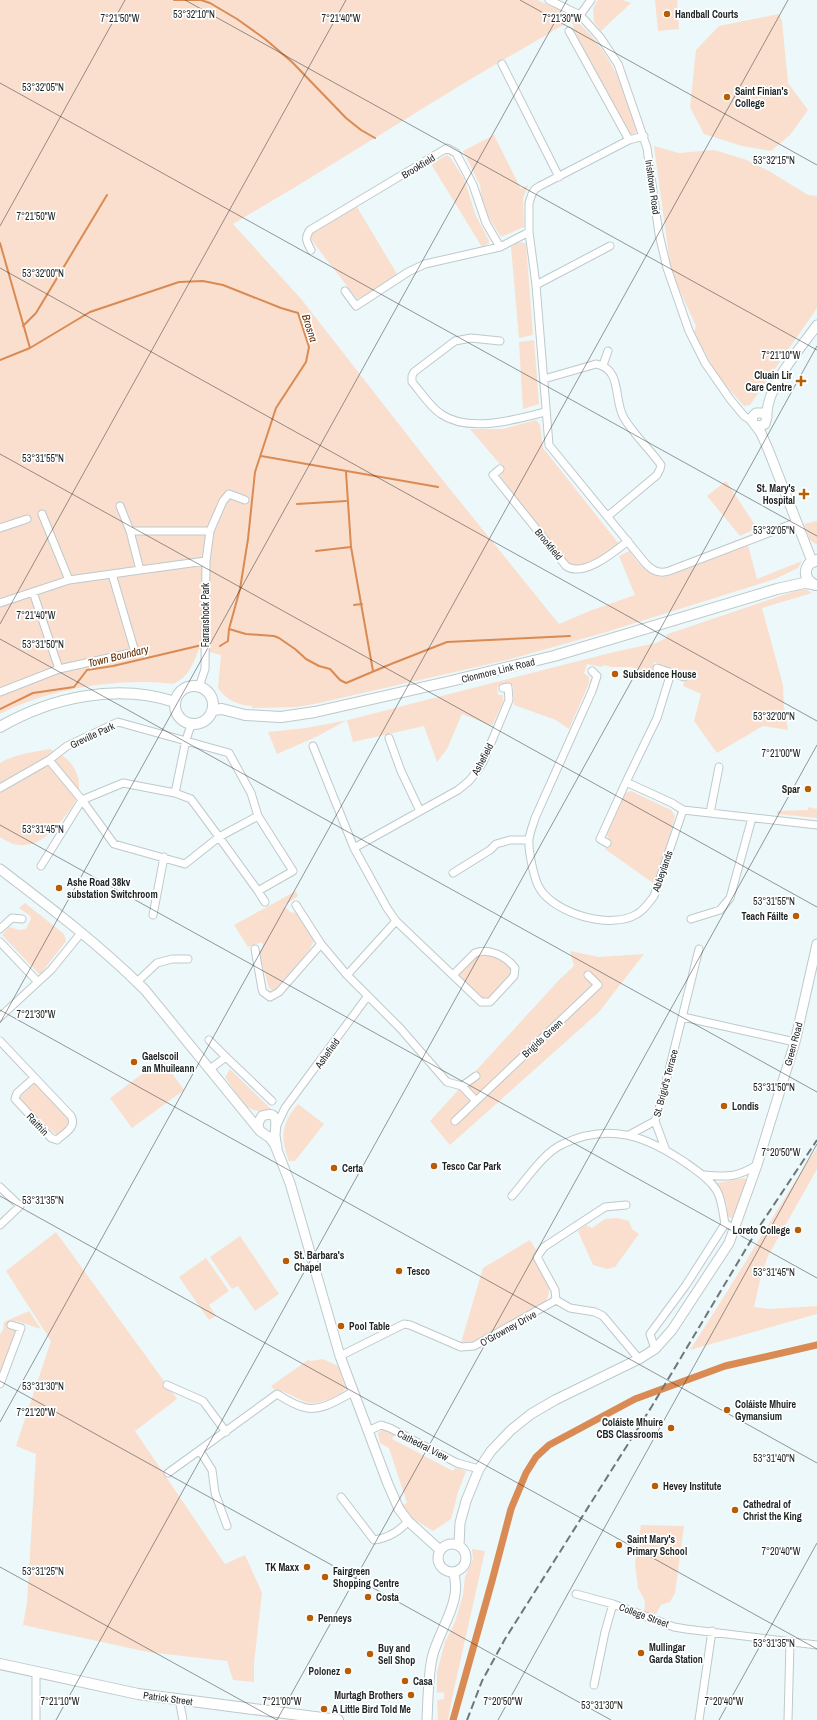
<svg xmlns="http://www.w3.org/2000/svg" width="817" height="1720" viewBox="0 0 817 1720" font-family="'Archivo Narrow',sans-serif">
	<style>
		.green { fill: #fadfce }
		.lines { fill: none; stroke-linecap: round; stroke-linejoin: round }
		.stream { stroke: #da8a53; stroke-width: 2 }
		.canal { stroke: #da8a53; stroke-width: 7 }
		.minor-casing { stroke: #bec9cc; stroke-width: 9 }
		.tertiary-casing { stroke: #bec9cc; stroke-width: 11 }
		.secondary-casing { stroke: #bec9cc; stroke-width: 12 }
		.minor { stroke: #fff; stroke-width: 7 }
		.tertiary { stroke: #fff; stroke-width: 9 }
		.secondary { stroke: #fff; stroke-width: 10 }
		.rail { stroke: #6f7779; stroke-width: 2; stroke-dasharray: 8 4; stroke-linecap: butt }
		.ticks { fill: none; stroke: #1d2223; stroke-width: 1; stroke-opacity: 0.45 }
		.poi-dot { fill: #b95d05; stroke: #fff; stroke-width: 1.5 }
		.labels { text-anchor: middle; stroke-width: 3.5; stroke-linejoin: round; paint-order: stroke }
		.poi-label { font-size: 10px; font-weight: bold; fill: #1d2223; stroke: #fff; text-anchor: start }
		.street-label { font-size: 10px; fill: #1d2223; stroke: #fff }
		.water-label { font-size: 11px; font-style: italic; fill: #5e2b00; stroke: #fff }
		.ticks-label { font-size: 10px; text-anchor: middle; fill: #1d2223; stroke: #fff; stroke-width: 3.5; stroke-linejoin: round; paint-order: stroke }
	</style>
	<rect width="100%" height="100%" fill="#ecf8fa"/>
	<path class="green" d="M0 0H537L558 9 572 20 574 19C611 50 622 85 638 129L634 134 629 135 626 133 574 30 572 20 469 80 292 189 233 224 302 300 437 473 559 624 592 610 635 595 619 556 629 551C640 564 651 582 671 575L748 545 757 579 802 561 798 568 775 579 603 633 507 660 319 703 297 707 252 708V706C237 705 227 700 218 688L221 655 199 649C193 664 189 677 173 684 119 677 48 689 0 714Z
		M598 0H623L631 3 601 31 594 22 593 8Z
		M655 0H677L679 29 658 31Z
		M779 14 782 21 788 83 808 110 790 135 771 151 742 146 704 134 690 107 696 50 719 26Z
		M494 135 521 189 528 185 523 199 524 227 501 237 489 218 482 201 480 185 463 151Z
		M654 146 679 153 714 150 744 159 769 171 808 195 817 196V308L750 405 744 406 718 377 694 332 696 326 675 280 670 263Z
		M447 155 450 157 464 179 476 216 489 241V243L482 247 431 164Z
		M357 207 397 274 364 296 357 299 310 238 311 234Z
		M522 242 526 244 533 335 519 338 511 247 517 243Z
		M534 340 539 404 523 409 519 342Z
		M536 420 540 425 543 448 619 544C605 553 587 569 569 564L500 477 504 469 470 429H502Z
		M726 481 757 528 740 536 707 496Z
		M817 521V545L810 540 804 524Z
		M798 590H807L812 593 762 608 783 685 784 708 788 730 763 726 717 753 694 721 701 694 683 686 687 674 654 662 652 674 631 667H611L604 665 602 667 587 664 584 673 589 677V683L569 729 556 720 514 705 513 685 497 687 498 695H503V702L492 726 462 714 447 749 437 762 424 726 353 742 347 720 318 736 277 754 268 732 306 728 348 720 614 652 656 643 668 637 665 635Z
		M50 749C55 752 64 756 68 760 89 784 77 804 58 824 51 831 42 842 31 844 19 847 10 844 0 837V763C14 754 34 752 50 749Z
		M631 791 671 810 675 816 664 856 653 883 605 849 610 840 607 836V832L625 793Z
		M808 807 817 809V818L777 814V811L808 810Z
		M296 891 298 896 284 906 290 912 296 913 314 941 310 949 275 990 273 991 269 988 259 953 263 947 262 942 248 947 234 925Z
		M25 903 64 934 66 941 40 975 2 935 9 927 20 930 26 929 31 919 30 916 19 908Z
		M570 951 599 957 644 954 599 1012 450 1145 430 1121 559 980 574 966Z
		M488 953 512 968V973L485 1001 478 998 457 977 477 955Z
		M162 1059 184 1090 132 1128 110 1098Z
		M230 1069 272 1110C245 1117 239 1096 225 1077Z
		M35 1083 70 1120V1124L57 1136 21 1100 20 1097Z
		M298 1104 324 1124 295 1161H289C280 1137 281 1124 298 1104Z
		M817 1148V1169L768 1256 761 1276 754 1307 769 1309 817 1306V1314L690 1350C734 1283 773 1214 817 1148Z
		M744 1178 747 1180 733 1218 727 1217V1205L717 1183Z
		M617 1218 629 1221 632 1229 639 1234 615 1267 607 1269 593 1265 578 1231 586 1225 592 1228 605 1219Z
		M56 1232 177 1399 135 1431 225 1564 245 1555 262 1593 254 1663V1682L233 1680 227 1661 148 1652 23 1625 27 1603 36 1454 16 1446 51 1341 6 1271Z
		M240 1236 279 1294 255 1311 238 1286 232 1289 210 1257Z
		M530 1240 537 1251 533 1255C537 1267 553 1283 548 1296 547 1300 542 1303 540 1306L477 1341 461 1343 483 1268Z
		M206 1258 229 1291 209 1305 216 1316 209 1320 179 1277Z
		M29 1311 41 1329 16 1321 8 1326 16 1329 0 1374V1334L3 1330 4 1322Z
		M323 1359 338 1366 346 1389C342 1394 335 1396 329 1399 307 1408 304 1400 284 1392 278 1389 275 1392 271 1386L308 1360 311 1361Z
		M383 1429 395 1434 392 1439 453 1471 456 1467 466 1471 458 1492 451 1519 433 1531 412 1518 402 1505 407 1503 389 1448 380 1443 378 1433Z
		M641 1525 684 1526 675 1593 670 1602 661 1605 655 1616 644 1613 645 1601 638 1588 635 1563Z
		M472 1549 485 1551 452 1698 448 1720H438L437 1700 444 1699V1692L437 1693V1672L445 1642 455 1622 463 1595 465 1577 473 1559Z"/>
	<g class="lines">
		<path class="stream" d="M174 0H201L210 3 237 19 265 39 292 62 346 118 361 130 375 138
			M0 243 30 348
			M23 326 36 313 107 195
			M0 360 30 348 90 312 179 282 203 281 223 285 281 308 298 313 309 347 306 362 276 408 255 472 248 539 240 589 229 629 228 641 220 646
			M261 456 438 487
			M346 472 351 547 373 671
			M297 504 346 501
			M316 551 351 547
			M354 605 362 604
			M229 629 246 634 274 636 279 638 295 649 306 659 319 666 330 669 340 680 346 683 391 664 447 642 570 636
			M0 709 33 693 74 687 87 670 113 666 202 645"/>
		<path class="canal" d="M453 1720 492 1581 511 1509 526 1473 536 1457 549 1445 635 1399 725 1366 817 1345"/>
		<g class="minor-casing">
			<path id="minor" d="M549 0 580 15 600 37 618 64 647 148 659 234 667 268 689 331 705 363 730 399 744 416 752 421
				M580 15 591 0
				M569 31 629 140
				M502 64 559 177
				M644 136 629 140 540 186 535 189 532 194 529 203V232L536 285 549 445 646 564C653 571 659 574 669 571L797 522
				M311 250C307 242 304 238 310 230L447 148 456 153 473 185 486 223 500 247
				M536 285 610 246
				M345 291 356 306 408 272 425 264 500 247 529 232
				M500 341 471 338 455 341 414 372 412 376V382C421 392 430 407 441 414 468 433 515 420 545 412
				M603 365 608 351
				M544 379 596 364C623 369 613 400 624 418 634 435 649 448 661 465L660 469 657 475 608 516
				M500 469 493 475 566 566C583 578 614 552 628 541
				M120 506 130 531H210
				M42 514 69 580 140 570
				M0 528 27 519
				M130 531 140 570 206 561
				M0 603 69 580
				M657 668 684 677
				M59 669 135 652 112 574
				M592 671 597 676 592 691 535 818C533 825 530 832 529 839 528 850 534 880 540 889 556 914 611 930 637 914 644 910 649 903 654 896L683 810 817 825
				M671 673 657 718 626 782 672 803 683 810
				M199 687 205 669 206 561 210 531 223 501 229 494 245 500
				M0 692 59 669 33 592
				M118 722 229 753 251 793 258 816 219 837 191 799 175 793 123 783 82 800 49 760 67 746Z
				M389 738 401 771 420 811
				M313 746 354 848 387 908 396 921 347 975
				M0 788 49 760
				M175 793 186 740 191 725
				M710 813 719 767
				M607 843 600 839 626 782
				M354 848 458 790 469 781 477 771 483 762 509 700 508 687 503 688
				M41 866 82 800 114 844 185 864 219 837 258 891 293 871 258 816
				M453 873 490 850 496 844 510 840H529
				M258 891 265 902
				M296 905 321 944 347 975 400 1028 447 1082 462 1086 476 1076
				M153 915 164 857
				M691 919 720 910 730 898 752 818
				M396 921 481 1002H490L514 976 515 968C507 957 489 947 475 953L453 975
				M0 929 12 918 22 919
				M0 942 38 982
				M255 949 262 989 263 992 270 997 279 992 321 944
				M137 982 157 963 172 959H188
				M0 1017 51 970 81 933
				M683 1017 795 1042
				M209 1040 226 1057
				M0 1041 71 1116C77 1127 65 1133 57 1140L51 1138 15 1099 17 1093 34 1078
				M210 1069 226 1057 272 1101
				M476 1101 598 985 588 975
				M455 1121 476 1101 462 1086
				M277 1125 285 1108 367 997
				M629 1135 655 1121
				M665 1148 655 1121 661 1102 699 949
				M703 1175C727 1177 736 1178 757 1165
				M0 1187 20 1206 0 1225
				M512 1196C526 1180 544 1152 563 1144 609 1122 646 1136 686 1163 697 1171 710 1179 717 1191 722 1200 723 1214 725 1224
				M556 1300 555 1290 537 1257 544 1247 605 1207 626 1205
				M556 1300 570 1308 595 1312 603 1316 639 1359
				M655 1349 650 1334 686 1285 725 1224 728 1225
				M340 1356 404 1324 410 1325 461 1347 474 1346 556 1300
				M0 1384 21 1328 11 1325
				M167 1385 203 1401 226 1432
				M368 1431 381 1425 390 1428 457 1463 479 1469
				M200 1451 212 1470 215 1493 227 1526
				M168 1473 277 1394C285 1399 294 1405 303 1407 320 1413 339 1399 353 1392
				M341 1497 374 1540C388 1538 399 1532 408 1521
				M576 1594 613 1604 674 1627 686 1629 817 1645
				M594 1685 605 1632 613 1604
				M179 1699 183 1720
				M36 1720V1671
				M699 1720 712 1631
				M788 1720 790 1642"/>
		</g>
		<g class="tertiary-casing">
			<path id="tertiary" d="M767 417C765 388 800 349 817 325
				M755 425 761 426 765 424 767 417 763 413H756L753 416 752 421 761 433 768 449 812 561
				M0 869C50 907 101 946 145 990L260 1131 270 1138 275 1145 290 1183 340 1356 388 1484 399 1509 408 1521 440 1550
				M259 1129 258 1123 262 1116C279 1110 276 1123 275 1134 275 1138 276 1142 277 1147
				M438 1558a14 14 0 1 1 28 0a14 14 0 1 1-28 0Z
				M459 1546 460 1523 466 1501 479 1469 491 1451 511 1430 531 1414 555 1400 639 1359 655 1349 672 1330 729 1243 757 1165 795 1042 817 944
				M427 1720C428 1700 428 1678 432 1658 438 1631 464 1600 453 1572"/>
		</g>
		<g class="secondary-casing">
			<path id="secondary" d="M815 585C806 581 803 572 809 564L817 560
				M175 705a19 19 0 1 1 38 0a19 19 0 1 1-38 0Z
				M213 710 222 709 245 715 281 717 315 712 451 681 554 656 777 589 804 583 813 584
				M0 727C52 697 117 683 175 702
				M0 1664 138 1694 338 1720"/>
		</g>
		<use href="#minor" class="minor"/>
		<use href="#tertiary" class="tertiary"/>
		<use href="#secondary" class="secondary"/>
		<path class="rail" d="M467 1720 482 1681 505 1639 652 1406 759 1227 817 1140"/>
	</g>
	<path class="ticks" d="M185 0 817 350M520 0 817 165M0 83 817 536M0 226 125 0M0 268 817 721M0 454 817 907M0 624 346 0M0 639 817 1092M0 825 817 1278M0 1010 817 1463M0 1023 567 0M0 1196 817 1649M0 1381 611 1720M0 1422 788 0M0 1567 277 1720M56 1720 817 346M277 1720 817 745M498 1720 817 1144M719 1720 817 1543"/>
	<g class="poi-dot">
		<circle cx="667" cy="14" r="4"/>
		<circle cx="727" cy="97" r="4"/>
		<path d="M799 375h4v4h4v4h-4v4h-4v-4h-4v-4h4z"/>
		<path d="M802 488h4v4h4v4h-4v4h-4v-4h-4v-4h4z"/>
		<circle cx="615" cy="674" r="4"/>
		<circle cx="808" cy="789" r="4"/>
		<circle cx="59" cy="888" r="4"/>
		<circle cx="796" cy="916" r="4"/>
		<circle cx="134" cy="1062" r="4"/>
		<circle cx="724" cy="1106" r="4"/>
		<circle cx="434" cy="1166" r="4"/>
		<circle cx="334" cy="1168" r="4"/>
		<circle cx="798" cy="1230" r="4"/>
		<circle cx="286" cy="1261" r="4"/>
		<circle cx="399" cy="1271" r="4"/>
		<circle cx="341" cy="1326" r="4"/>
		<circle cx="727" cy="1410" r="4"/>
		<circle cx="671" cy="1428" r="4"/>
		<circle cx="655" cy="1486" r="4"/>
		<circle cx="735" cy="1510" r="4"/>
		<circle cx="619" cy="1545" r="4"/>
		<circle cx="307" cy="1567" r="4"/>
		<circle cx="325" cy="1577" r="4"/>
		<circle cx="368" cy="1597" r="4"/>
		<circle cx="310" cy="1618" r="4"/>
		<circle cx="641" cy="1653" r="4"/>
		<circle cx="370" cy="1654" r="4"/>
		<circle cx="348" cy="1671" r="4"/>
		<circle cx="405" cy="1681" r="4"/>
		<circle cx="411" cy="1695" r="4"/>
		<circle cx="324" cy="1709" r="4"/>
	</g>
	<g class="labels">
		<g class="poi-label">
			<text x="675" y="18">Handball Courts</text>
			<text x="735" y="95">Saint Finian's<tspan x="735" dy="12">College</tspan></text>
			<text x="792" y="379" text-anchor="end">Cluain Lir<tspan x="792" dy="12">Care Centre</tspan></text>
			<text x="795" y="492" text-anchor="end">St. Mary's<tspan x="795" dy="12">Hospital</tspan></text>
			<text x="623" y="678">Subsidence House</text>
			<text x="800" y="793" text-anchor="end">Spar</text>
			<text x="67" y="886">Ashe Road 38kv<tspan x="67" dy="12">substation Switchroom</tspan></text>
			<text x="788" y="920" text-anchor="end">Teach Fáilte</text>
			<text x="142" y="1060">Gaelscoil<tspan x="142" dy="12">an Mhuileann</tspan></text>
			<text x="732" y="1110">Londis</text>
			<text x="442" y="1170">Tesco Car Park</text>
			<text x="342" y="1172">Certa</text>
			<text x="790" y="1234" text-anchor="end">Loreto College</text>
			<text x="294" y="1259">St. Barbara's<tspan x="294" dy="12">Chapel</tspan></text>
			<text x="407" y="1275">Tesco</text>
			<text x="349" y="1330">Pool Table</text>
			<text x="735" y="1408">Coláiste Mhuire<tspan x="735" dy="12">Gymansium</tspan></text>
			<text x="663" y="1426" text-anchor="end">Coláiste Mhuire<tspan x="663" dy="12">CBS Classrooms</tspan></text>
			<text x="663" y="1490">Hevey Institute</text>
			<text x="743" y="1508">Cathedral of<tspan x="743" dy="12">Christ the King</tspan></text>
			<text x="627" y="1543">Saint Mary's<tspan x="627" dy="12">Primary School</tspan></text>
			<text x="299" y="1571" text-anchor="end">TK Maxx</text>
			<text x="333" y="1575">Fairgreen<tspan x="333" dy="12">Shopping Centre</tspan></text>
			<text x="376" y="1601">Costa</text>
			<text x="318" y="1622">Penneys</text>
			<text x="649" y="1651">Mullingar<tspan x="649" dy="12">Garda Station</tspan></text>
			<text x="378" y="1652">Buy and<tspan x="378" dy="12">Sell Shop</tspan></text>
			<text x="340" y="1675" text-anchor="end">Polonez</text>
			<text x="413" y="1685">Casa</text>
			<text x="403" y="1699" text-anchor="end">Murtagh Brothers</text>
			<text x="332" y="1713">A Little Bird Told Me</text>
		</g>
		<g class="street-label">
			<text transform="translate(418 166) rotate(-31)" y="4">Brookfield</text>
			<text transform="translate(653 187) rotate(82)" y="4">Irishtown Road</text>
			<text transform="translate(549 544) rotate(51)" y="4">Brookfield</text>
			<text transform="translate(205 615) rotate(-90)" y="4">Farranshock Park</text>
			<text transform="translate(498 670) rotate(-14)" y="4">Clonmore Link Road</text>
			<text transform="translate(92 735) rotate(-25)" y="4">Greville Park</text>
			<text transform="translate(482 759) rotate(-62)" y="4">Ashefield</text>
			<text transform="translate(662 871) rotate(-71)" y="4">Abbeylands</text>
			<text transform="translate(542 1038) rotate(-43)" y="4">Brigids Green</text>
			<text transform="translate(793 1044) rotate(-75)" y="4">Green Road</text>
			<text transform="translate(327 1053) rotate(-54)" y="4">Ashefield</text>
			<text transform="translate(665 1083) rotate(-75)" y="4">St. Brigid's Terrace</text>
			<text transform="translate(38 1124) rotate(47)" y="4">Raithín</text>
			<text transform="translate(508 1328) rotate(-29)" y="4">O'Growney Drive</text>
			<text transform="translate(423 1445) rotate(27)" y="4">Cathedral View</text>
			<text transform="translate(644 1615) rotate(20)" y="4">College Street</text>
			<text transform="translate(168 1698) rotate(8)" y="4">Patrick Street</text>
		</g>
		<g class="water-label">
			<text transform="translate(310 328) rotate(72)" y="4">Brosna</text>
			<text transform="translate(118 656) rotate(-14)" y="4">Town Boundary</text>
		</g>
	</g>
	<g class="ticks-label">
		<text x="194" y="18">53°32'10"N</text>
		<text x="120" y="22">7°21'50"W</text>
		<text x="341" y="22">7°21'40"W</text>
		<text x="562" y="22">7°21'30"W</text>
		<text x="43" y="91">53°32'05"N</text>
		<text x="774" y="164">53°32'15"N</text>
		<text x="36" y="220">7°21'50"W</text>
		<text x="43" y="277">53°32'00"N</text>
		<text x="781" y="359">7°21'10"W</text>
		<text x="43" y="462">53°31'55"N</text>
		<text x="774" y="534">53°32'05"N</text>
		<text x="36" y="619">7°21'40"W</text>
		<text x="43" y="648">53°31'50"N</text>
		<text x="774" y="720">53°32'00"N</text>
		<text x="781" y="757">7°21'00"W</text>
		<text x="43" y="833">53°31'45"N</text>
		<text x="774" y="905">53°31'55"N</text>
		<text x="36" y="1018">7°21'30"W</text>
		<text x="774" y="1091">53°31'50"N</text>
		<text x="781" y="1156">7°20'50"W</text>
		<text x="43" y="1204">53°31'35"N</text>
		<text x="774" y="1276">53°31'45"N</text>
		<text x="43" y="1390">53°31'30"N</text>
		<text x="36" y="1416">7°21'20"W</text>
		<text x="774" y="1462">53°31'40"N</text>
		<text x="781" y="1555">7°20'40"W</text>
		<text x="43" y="1575">53°31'25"N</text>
		<text x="774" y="1647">53°31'35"N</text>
		<text x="60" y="1705">7°21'10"W</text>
		<text x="282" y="1705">7°21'00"W</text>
		<text x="503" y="1705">7°20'50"W</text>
		<text x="724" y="1705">7°20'40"W</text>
		<text x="602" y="1709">53°31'30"N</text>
	</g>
</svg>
